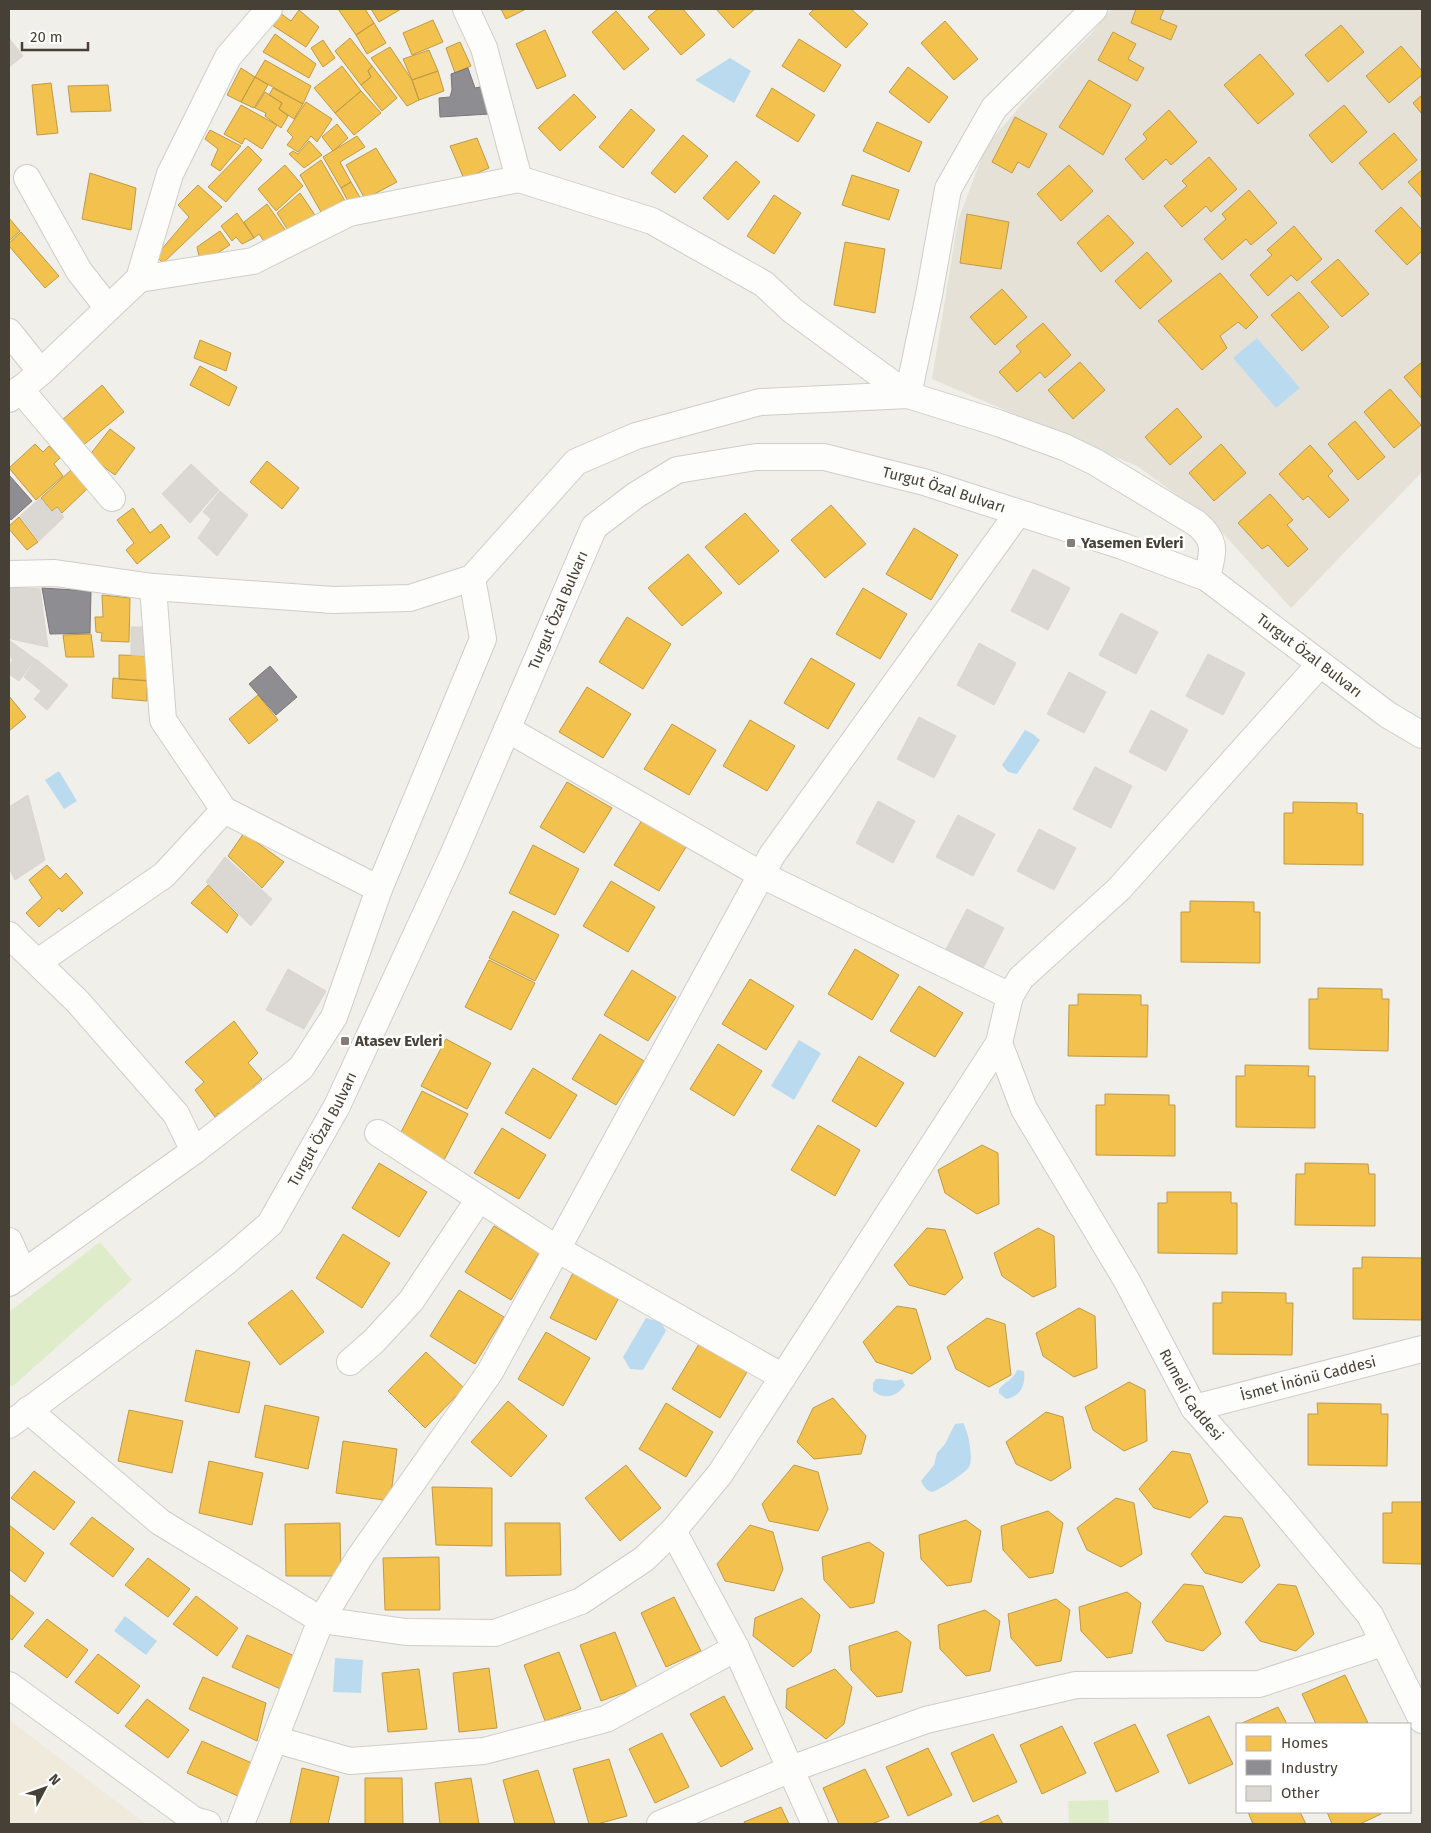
<svg xmlns="http://www.w3.org/2000/svg" width="1431" height="1833" viewBox="0 0 1431 1833" font-family="'Fira Sans',sans-serif">
	<style>
		.residential { fill: #e5e1d7 }
		.education { fill: #efeadc }
		.green { fill: #deecca }
		.water { fill: #badbef }
		.homes { fill: #f2c14e; stroke: #bf9a47 }
		.industry { fill: #8d8d92; stroke: #787676 }
		.building { fill: #dbd8d3; stroke: #d9d6d0 }
		.lines { fill: none; stroke-linecap: round; stroke-linejoin: round }
		.minor-casing { stroke: #cfcdc8; stroke-width: 28 }
		.minor { stroke: #fdfdfc; stroke-width: 26 }
		.poi-dot { fill: #827d75; stroke: #fff; stroke-width: 2 }
		.labels { text-anchor: middle; stroke-width: 5; stroke-linejoin: round; paint-order: stroke }
		.street-label { font-size: 15px; fill: #474036; stroke: #fff }
		.poi-label { font-size: 15px; font-weight: bold; fill: #474036; stroke: #fff; text-anchor: start }
	</style>
	<rect width="100%" height="100%" fill="#f1efea"/>
	<path class="residential" d="M1111 9H1422V472L1291 608 1208 517 1137 466 932 379 958 221 986 146 1029 96 1090 35Z"/>
	<path class="education" d="M9 1720 146 1824H9Z"/>
	<path class="green" d="M100 1242 132 1280 13 1386H9V1312Z
		M1108 1800 1109 1824H1069L1068 1801Z"/>
	<path class="water" d="M730 58 751 71 734 103 695 80Z
		M1257 338 1300 388 1276 408 1233 358Z
		M1025 730 1033 734 1040 740 1017 774 1008 772 1002 765Z
		M59 771 77 801 64 809 45 780Z
		M799 1040 821 1053 794 1100 771 1086Z
		M646 1318 661 1322 666 1331 643 1370 630 1369 623 1357Z
		M1017 1370 1024 1371C1026 1385 1020 1397 1006 1399L999 1393V1389C1005 1382 1014 1379 1017 1370Z
		M876 1379C886 1378 893 1383 902 1379L905 1385C897 1397 884 1400 873 1391V1383Z
		M963 1423C968 1430 974 1459 969 1467 967 1472 935 1493 931 1492 926 1490 923 1485 921 1481L934 1465 937 1453 945 1444 955 1424Z
		M125 1616 157 1641 146 1655 114 1631Z
		M335 1658 363 1660 361 1693 333 1692Z"/>
	<path class="homes" d="M338 9H365L374 23 356 35Z
		M371 9H401L379 22Z
		M501 9H526L506 19Z
		M658 9H683L705 35 681 55 648 17Z
		M716 9H755L733 28Z
		M814 9H851L868 24 846 48 809 14Z
		M1136 9H1164L1160 19 1177 26 1171 40 1131 23Z
		M299 10 319 27 306 47 272 25 280 13 291 21Z
		M616 11 649 49 624 70 592 32Z
		M433 20 443 42 412 55 403 33Z
		M945 21 978 59 954 80 921 43Z
		M374 23 386 43 367 54 356 35Z
		M1341 25 1364 52 1328 82 1305 55Z
		M545 30 566 76 537 89 516 44Z
		M1113 32 1136 44 1128 59 1144 68 1137 81 1098 60Z
		M275 34 316 64 309 78 263 52Z
		M350 38 372 66 368 71 371 77 361 85 335 51Z
		M799 39 841 65 824 92 782 66Z
		M323 40 335 58 323 67 311 48Z
		M460 42 471 66 455 73 446 48Z
		M1401 46 1422 71V75L1389 103 1366 76Z
		M390 47 412 80 419 100 407 106 371 58Z
		M429 50 438 71 412 80 403 59Z
		M1260 54 1294 94 1258 124 1224 85Z
		M265 60 311 86 303 104 255 77Z
		M342 66 361 91 335 113 314 88Z
		M372 66 397 98 382 111 361 85 371 77 368 71Z
		M908 67 948 97 929 123 889 92Z
		M241 68 255 77 241 102 227 95Z
		M438 71 444 91 419 100 412 80Z
		M255 77 268 85 254 108 241 102Z
		M1089 80 1131 105 1103 155 1059 127Z
		M51 83 58 133 37 135 32 85Z
		M108 85 111 111 71 112 68 86Z
		M273 88 303 104 294 119 279 109 282 103 269 95Z
		M772 88 815 115 798 142 756 116Z
		M361 91 381 113 354 135 335 113Z
		M265 92 282 103 279 109 288 116 281 128 265 116 266 113 255 108Z
		M574 94 596 117 560 151 538 128Z
		M1422 95V114L1413 103Z
		M306 102 332 119 317 142 311 136 298 152 287 145 293 137 287 131Z
		M241 105 277 125 262 149 245 138 242 144 224 134Z
		M1344 105 1367 132 1332 163 1309 135Z
		M631 109 655 130 623 168 599 147Z
		M1169 110 1197 142 1171 165 1166 159 1143 180 1125 159 1147 139 1143 134Z
		M1015 117 1047 134 1029 168 1018 162 1012 173 992 162Z
		M877 122 922 142 909 172 863 151Z
		M337 124 348 138 333 151 322 137Z
		M210 130 241 146 220 171 211 165 218 149 205 139Z
		M1394 133 1417 160 1382 190 1359 163Z
		M683 135 708 156 675 193 651 173Z
		M357 136 365 147 340 162 351 182 341 188 323 157Z
		M477 138 489 168 464 179 450 146Z
		M309 141 322 155 304 168 289 154 293 151 298 154Z
		M248 146 262 160 226 202 208 187Z
		M376 148 397 182 365 199 346 165Z
		M1209 157 1237 189 1211 212 1206 206 1182 227 1164 206 1187 186 1182 181Z
		M321 160 348 206 325 219 300 175Z
		M736 161 760 182 728 220 703 198Z
		M285 165 303 186 276 211 258 189Z
		M1069 165 1093 191 1061 221 1037 194Z
		M1422 170V198L1408 182Z
		M90 173 136 188 131 230 82 219Z
		M852 175 899 190 889 220 842 205Z
		M351 182 361 199 350 205 341 188Z
		M198 185 222 207 163 263 156 256 189 217 178 205Z
		M1249 190 1277 223 1251 245 1246 239 1222 260 1204 239 1226 219 1222 214Z
		M300 193 319 221 293 238 277 213Z
		M774 195 801 213 774 254 747 236Z
		M267 204 288 234 266 244 259 234 254 238 244 222Z
		M1401 207 1422 230V251L1407 265 1375 231Z
		M237 213 254 238 242 244 236 237 232 241 221 226Z
		M967 214 1009 222 1001 269 960 263Z
		M1108 215 1134 243 1101 272 1077 243Z
		M9 218 20 231 9 241Z
		M1294 226 1322 259 1297 281 1291 275 1268 296 1250 275 1272 255 1267 250Z
		M220 231 230 245 205 261H200L197 247Z
		M21 232 59 276 45 288 9 246V243Z
		M845 242 885 249 875 313 834 305Z
		M1147 252 1172 281 1140 309 1115 281Z
		M1338 259 1369 294 1342 317 1311 282Z
		M1220 273 1258 317 1246 329 1238 322 1220 336 1227 348 1202 370 1158 321Z
		M1002 289 1027 317 995 345 970 317Z
		M1299 292 1329 327 1302 351 1271 315Z
		M1043 323 1071 355 1045 378 1040 372 1017 392 999 372 1021 352 1016 346Z
		M200 340 231 353 226 371 194 358Z
		M1080 362 1105 390 1073 419 1048 390Z
		M1422 362V399L1404 377Z
		M200 366 237 387 229 406 190 385Z
		M102 385 124 412 81 447 61 421Z
		M1390 389 1421 425 1394 448 1364 412Z
		M1177 408 1202 437 1170 465 1145 437Z
		M1355 421 1385 457 1358 480 1328 444Z
		M110 429 135 448 115 475 89 456Z
		M35 444 43 452 49 446 60 458 54 464 63 476 36 500 9 468Z
		M1221 444 1246 473 1214 501 1189 473Z
		M1310 445 1333 471 1328 476 1349 500 1329 518 1308 496 1303 500 1279 474Z
		M267 461 299 488 282 509 250 482Z
		M71 470 88 488 62 513 57 507 52 511 41 498Z
		M1270 494 1293 520 1287 525 1308 549 1288 567 1268 545 1262 549 1238 523Z
		M831 505 866 544 825 578 791 540Z
		M133 508 150 533 161 524 170 537 137 564 126 550 134 543 117 520Z
		M745 513 779 551 739 585 705 547Z
		M19 517 38 542 27 550 9 529V526Z
		M914 528 958 555 931 600 886 574Z
		M688 554 722 593 682 626 648 588Z
		M863 588 907 614 880 659 836 634Z
		M102 595 130 598 129 642 101 641 102 633 96 632 95 617H103Z
		M627 617 671 644 643 689 599 662Z
		M91 634 94 657H66L63 635Z
		M119 655 155 656 157 681 119 679Z
		M811 658 855 684 828 729 784 703Z
		M113 678 147 681V701L112 698Z
		M587 687 631 714 603 758 559 732Z
		M258 695 278 720 249 744 229 719Z
		M9 696 26 717 9 731Z
		M750 720 795 746 767 791 723 766Z
		M672 724 716 750 689 795 644 769Z
		M567 782 612 808 584 853 540 827Z
		M1293 802 1357 803V813L1363 814V865L1284 864V813H1293Z
		M642 820 686 847 659 891 614 865Z
		M244 833 284 862 262 888 228 856Z
		M533 845 579 869 555 915 509 893Z
		M47 865 60 879 66 873 83 893 62 912 59 908 39 927 26 913 42 898 29 880Z
		M611 881 655 907 628 952 583 926Z
		M208 885 238 915 227 933 191 903Z
		M1190 901 1254 902V912H1260V963L1181 962V912H1190Z
		M513 911 559 935 535 981 489 958Z
		M855 949 899 975 872 1020 828 994Z
		M489 960 535 983 511 1030 465 1007Z
		M632 970 676 997 648 1041 604 1015Z
		M750 979 794 1006 766 1050 722 1024Z
		M919 986 963 1013 935 1057 890 1031Z
		M1318 988 1382 989V999H1389L1388 1051 1309 1049V999H1318Z
		M1078 994 1141 995V1005H1148L1147 1057 1068 1056 1069 1005H1078Z
		M234 1021 258 1053 248 1063 262 1079 253 1087 259 1091 222 1118 218 1113 215 1117 195 1090 204 1082 185 1062Z
		M600 1034 644 1061 616 1105 572 1079Z
		M446 1039 491 1063 467 1109 421 1086Z
		M718 1044 762 1071 734 1116 690 1089Z
		M859 1056 904 1083 876 1127 832 1101Z
		M1245 1065 1309 1066 1308 1076H1315V1128L1236 1127V1076H1245Z
		M533 1068 577 1095 550 1139 505 1113Z
		M422 1091 468 1114 444 1160 398 1138Z
		M1105 1094 1169 1095V1105H1175V1156L1096 1155V1105H1105Z
		M818 1125 860 1150 835 1196 791 1170Z
		M502 1128 546 1155 519 1199 474 1173Z
		M982 1145 998 1153 999 1204 977 1214 945 1193 938 1170Z
		M379 1163 427 1192 399 1237 352 1208Z
		M1305 1163 1368 1164 1369 1174H1375V1226L1295 1225 1296 1174H1305Z
		M1167 1192H1231V1203H1237V1254L1158 1253V1203H1167Z
		M494 1226 539 1253 511 1300 465 1272Z
		M927 1228 945 1230 963 1278 945 1295 909 1285 894 1265Z
		M1038 1228 1054 1236 1056 1287 1033 1297 1002 1276 994 1253Z
		M343 1234 390 1263 362 1308 316 1278Z
		M1362 1257 1422 1258V1320L1353 1319V1268H1362Z
		M574 1271 621 1294 596 1340 550 1318Z
		M292 1290 324 1332 280 1365 248 1323Z
		M459 1290 504 1317 475 1364 430 1336Z
		M1222 1292 1286 1293V1303H1293L1292 1355 1213 1354V1303H1222Z
		M897 1306 916 1309 931 1359 912 1374 876 1362 863 1342Z
		M1079 1308 1095 1316 1097 1368 1074 1377 1043 1356 1036 1333Z
		M987 1318 1005 1324 1011 1375 989 1387 956 1369 947 1347Z
		M546 1332 590 1358 563 1406 518 1379Z
		M699 1344 747 1372 720 1418 672 1389Z
		M196 1350 250 1362 239 1413 185 1401Z
		M426 1352 464 1388 425 1428 388 1391Z
		M1129 1382 1145 1390 1147 1441 1124 1451 1093 1430 1085 1407Z
		M833 1398 866 1436 861 1454 814 1459 797 1442 813 1408Z
		M508 1401 547 1436 511 1477 471 1442Z
		M666 1403 713 1432 686 1477 639 1449Z
		M1317 1403 1381 1404V1414H1388L1387 1466 1308 1465V1414H1318Z
		M265 1405 319 1417 308 1469 255 1457Z
		M129 1410 183 1421 172 1473 118 1461Z
		M1046 1412 1063 1417 1071 1468 1051 1481 1016 1464 1006 1442Z
		M343 1441 397 1449 390 1501 336 1493Z
		M1172 1451 1190 1454 1208 1502 1190 1518 1154 1508 1139 1489Z
		M209 1461 263 1473 252 1525 199 1513Z
		M626 1465 661 1508 620 1541 585 1498Z
		M794 1465 818 1472 828 1509 818 1531 769 1521 762 1504Z
		M34 1471 75 1502 54 1530 11 1498Z
		M432 1487 492 1488V1546L436 1545Z
		M1116 1498 1134 1503 1142 1554 1121 1567 1087 1550 1077 1528Z
		M1392 1502H1422V1564L1383 1563V1513H1392Z
		M1048 1511 1063 1523 1053 1573 1029 1578 1003 1550 1001 1526Z
		M1224 1516 1242 1518 1260 1566 1242 1583 1205 1573 1191 1554Z
		M92 1517 134 1549 113 1577 70 1544Z
		M966 1520 981 1531 971 1582 947 1586 921 1559 919 1535Z
		M340 1523 341 1576H286L285 1524Z
		M505 1523H560L561 1575 506 1576Z
		M9 1525 44 1553 25 1582 9 1569Z
		M750 1525 773 1532 783 1569 774 1591 725 1581 717 1564Z
		M869 1542 884 1553 874 1603 850 1608 824 1580 822 1557Z
		M439 1557 440 1610H385L383 1558Z
		M148 1558 190 1589 168 1617 125 1585Z
		M1184 1584 1203 1586 1221 1634 1203 1651 1166 1641 1152 1622Z
		M1278 1584 1296 1586 1314 1634 1296 1651 1260 1641 1245 1622Z
		M1127 1592 1141 1603 1132 1653 1107 1658 1081 1631 1079 1607Z
		M9 1594 34 1613 12 1640 9 1638Z
		M196 1596 238 1628 217 1656 173 1624Z
		M674 1597 701 1651 666 1667 641 1613Z
		M802 1598 820 1615 811 1652 793 1667 753 1636 755 1618Z
		M1056 1599 1070 1610 1061 1661 1036 1666 1011 1638 1008 1614Z
		M985 1610 1000 1621 990 1671 966 1676 940 1649 938 1625Z
		M47 1619 88 1650 67 1678 24 1646Z
		M897 1631 911 1642 902 1692 877 1697 851 1670 849 1646Z
		M615 1632 637 1688 601 1701 580 1645Z
		M247 1635 299 1658 285 1691 232 1667Z
		M559 1652 581 1709 545 1721 524 1665Z
		M98 1654 140 1686 118 1714 75 1682Z
		M489 1668 497 1728 459 1732 453 1673Z
		M419 1669 427 1729 388 1732 382 1673Z
		M835 1669 852 1687 844 1724 826 1739 786 1708 787 1689Z
		M1345 1675 1368 1723 1316 1724 1302 1694Z
		M203 1677 266 1703 257 1741 189 1709Z
		M724 1696 753 1749 721 1767 690 1714Z
		M147 1699 189 1730 168 1758 125 1726Z
		M1278 1707 1287 1724H1240Z
		M1209 1716 1233 1764 1189 1784 1167 1735Z
		M1135 1724 1159 1772 1116 1792 1094 1743Z
		M1062 1726 1086 1773 1042 1794 1020 1745Z
		M662 1733 689 1787 655 1803 629 1749Z
		M993 1734 1017 1782 973 1802 951 1753Z
		M202 1741 254 1764 240 1797 187 1773Z
		M928 1748 952 1795 908 1816 886 1767Z
		M609 1759 627 1816 597 1824H589L573 1769Z
		M302 1768 339 1777 328 1824H290Z
		M865 1769 889 1817 872 1824H839L823 1788Z
		M538 1770 555 1824H515L503 1780Z
		M365 1778H402L403 1824H365Z
		M471 1778 479 1824H440L435 1783Z
		M781 1807 789 1824H745L744 1822Z
		M1248 1812H1300L1306 1824H1253Z
		M1327 1812H1380L1381 1814 1360 1824H1332Z
		M998 1815 1003 1824H977Z"/>
	<path class="industry" d="M468 68 475 88 485 86 489 114 440 117 439 98 450 97 452 90 451 74Z
		M9 475 32 501 11 520 9 517Z
		M42 588 91 591 90 633 50 634Z
		M270 666 297 697 276 715 249 684Z"/>
	<path class="building" d="M9 38 23 56 9 67Z
		M191 464 219 490 190 523 162 494Z
		M220 491 248 515 217 556 198 538 211 519 203 512Z
		M40 498 52 512 57 508 64 517 39 541 20 516Z
		M1033 569 1070 588 1048 630 1011 611Z
		M9 587 40 589 48 647 11 639 9 633Z
		M1121 613 1158 632 1136 674 1099 655Z
		M131 627H154V656L131 655Z
		M9 640 35 659 19 681 9 674V666L13 659 9 657Z
		M979 643 1016 663 994 705 957 685Z
		M1208 654 1245 673 1223 715 1186 696Z
		M36 659 68 685 47 710 34 699 41 691 24 677Z
		M1069 672 1106 692 1084 733 1047 714Z
		M1151 710 1188 730 1166 771 1129 752Z
		M919 717 956 736 934 778 897 759Z
		M1095 767 1132 786 1111 828 1073 809Z
		M28 795 45 860 15 880 9 868V807Z
		M878 801 915 821 893 863 856 843Z
		M958 815 995 834 973 876 936 857Z
		M1039 829 1076 848 1054 890 1017 871Z
		M225 857 272 899 251 926 206 882Z
		M967 909 1004 928 982 970 945 951Z
		M288 969 326 991 304 1029 266 1010Z"/>
	<g class="lines">
		<g class="minor-casing">
			<g id="minor">
				<path d="M27 178 79 271 108 308"/>
				<path d="M519 179 652 221 764 284 793 311 908 395 929 295 948 189 994 108 1094 9"/>
				<path d="M139 279 253 261 349 213 519 179 484 48 466 9"/>
				<path d="M9 332 41 372"/>
				<path d="M20 389 112 498"/>
				<path d="M9 399 41 372 139 279 170 174 228 57 269 9"/>
				<path d="M9 574 55 573 153 587 333 600 410 598 472 578 576 462 636 436 760 402 908 395 998 423 1064 447 1095 462 1196 523C1219 542 1212 553 1207 578"/>
				<path d="M507 729 760 874 1010 996"/>
				<path d="M224 810 379 889 483 639 472 578"/>
				<path d="M9 935 78 1002 176 1114 194 1151 9 1283"/>
				<path d="M38 962 164 875 224 810 163 720 153 587"/>
				<path id="s1" d="M999 1043 1024 1109 1127 1281 1194 1408 1280 1507 1370 1615 1422 1720"/>
				<path d="M378 1133 557 1249 783 1377"/>
				<path d="M194 1151 301 1068 334 1017 379 889"/>
				<path d="M9 1241 23 1272"/>
				<path d="M350 1362 374 1341 411 1301 479 1199"/>
				<path id="s2" d="M1194 1408 1422 1349"/>
				<path d="M28 1410 160 1522 321 1620 406 1632 495 1633 581 1601 644 1559 673 1531 720 1474 999 1043 1010 996 1021 978 1119 889 1320 664"/>
				<path id="s3" d="M9 1425 167 1308 227 1261 270 1224 337 1106 453 855 594 527 636 495 677 470 756 457H824L924 482 1122 546 1207 578 1388 715 1422 735"/>
				<path d="M673 1531 736 1648 815 1824"/>
				<path d="M9 1685 194 1820 208 1824"/>
				<path d="M274 1739 350 1761 484 1751 606 1719 736 1648"/>
				<path d="M241 1824 321 1620 359 1558 490 1372 772 855 1018 513"/>
				<path d="M660 1824 791 1769 926 1720 1076 1685 1259 1684 1383 1643"/>
			</g>
		</g>
		<use href="#minor" class="minor"/>
	</g>
	<g class="poi-dot">
		<rect x="1066" y="538" width="10" height="10" rx="2.5"/>
		<rect x="340" y="1036" width="10" height="10" rx="2.5"/>
	</g>
	<g class="labels">
		<g class="street-label">
			<text dy="5" stroke="none"><textPath href="#s3" startOffset="1472">Turgut Özal Bulvarı</textPath></text>
			<text dy="5" stroke="none"><textPath href="#s3" startOffset="1008">Turgut Özal Bulvarı</textPath></text>
			<text dy="5" stroke="none"><textPath href="#s3" startOffset="1878">Turgut Özal Bulvarı</textPath></text>
			<text dy="5" stroke="none"><textPath href="#s3" startOffset="438">Turgut Özal Bulvarı</textPath></text>
			<text dy="5" stroke="none"><textPath href="#s2" startOffset="118">İsmet İnönü Caddesi</textPath></text>
			<text dy="5" stroke="none"><textPath href="#s1" startOffset="402">Rumeli Caddesi</textPath></text>
		</g>
		<g class="poi-label">
			<text x="1081" y="548">Yasemen Evleri</text>
			<text x="355" y="1046">Atasev Evleri</text>
		</g>
	</g>
	<rect width="1431" height="1833" fill="none" stroke="#474036" stroke-width="20"/>
	<rect x="1236" y="1723" width="175" height="90" fill="#ffffff" stroke="#b5b3af"/>
	<rect x="1246" y="1736" width="25" height="15" fill="#f2c14e" stroke="#b5b3af"/>
	<text x="1281" y="1748" font-size="15" fill="#474036">Homes</text>
	<rect x="1246" y="1760" width="25" height="15" fill="#8d8d92" stroke="#b5b3af"/>
	<text x="1281" y="1773" font-size="15" fill="#474036">Industry</text>
	<rect x="1246" y="1786" width="25" height="15" fill="#dbd8d3" stroke="#b5b3af"/>
	<text x="1281" y="1798" font-size="15" fill="#474036">Other</text>
	<g transform="translate(45 1788) rotate(49)" stroke="#ffffff" stroke-width="4" paint-order="stroke">
	<path d="M0-4L9 19L0 12L-9 19Z" fill="#474036"/>
	<text y="-8" font-size="14" font-weight="bold" text-anchor="middle" fill="#474036">N</text>
	</g>
	<path d="M22 42v8h66v-8" fill="none" stroke="#474036" stroke-width="2.5"/>
	<text x="30" y="42" font-size="15" fill="#474036" stroke="#ffffff" stroke-width="4" paint-order="stroke">20 m</text>
</svg>
